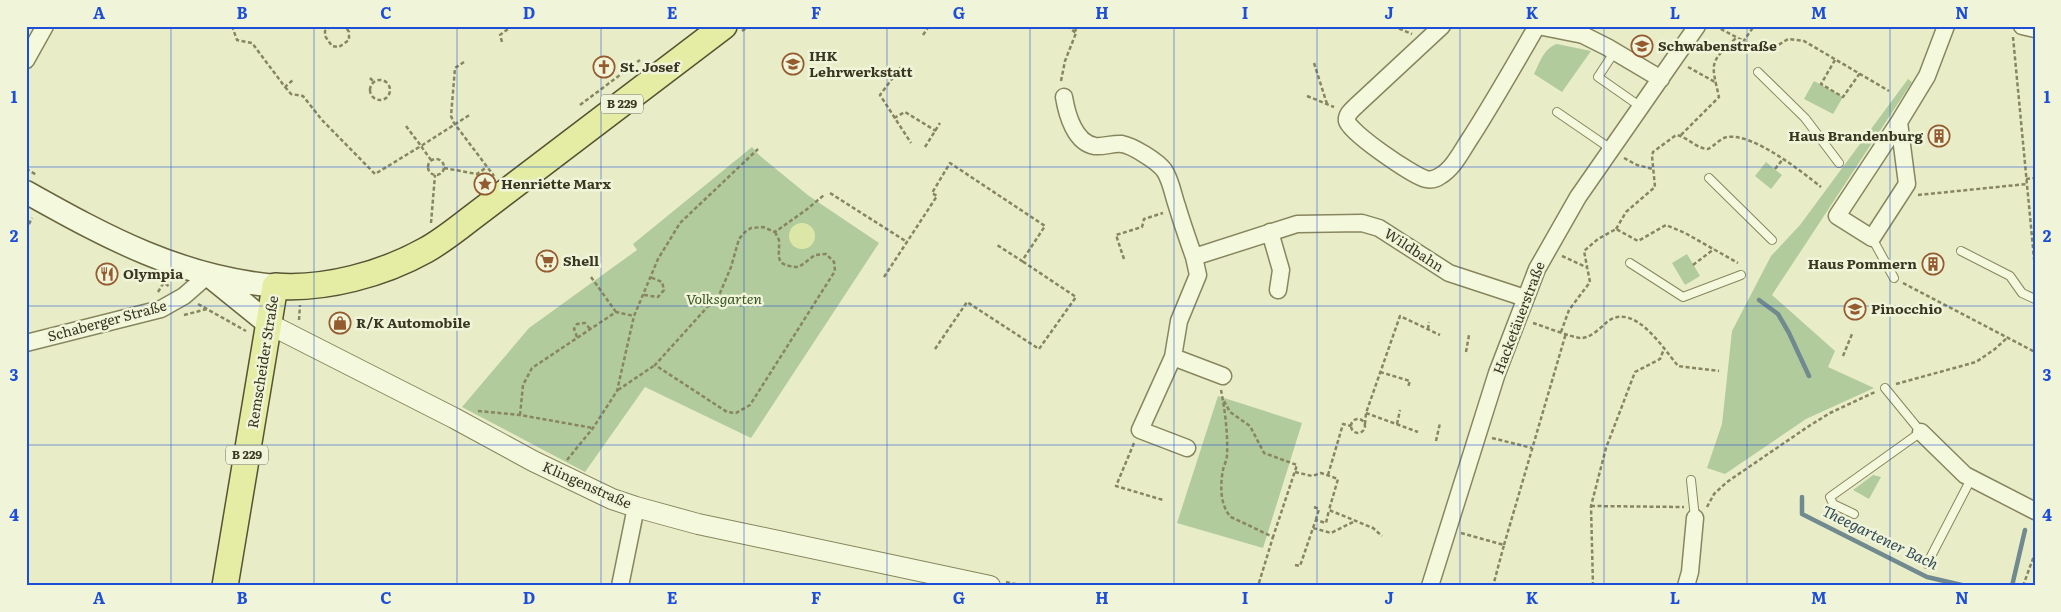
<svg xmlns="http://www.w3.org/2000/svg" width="2061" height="612" viewBox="0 0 2061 612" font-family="Literata,serif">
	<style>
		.green { fill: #b1cb9c }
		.sand { fill: #dce7a7 }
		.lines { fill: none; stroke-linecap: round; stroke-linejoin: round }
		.stream { stroke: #708a8f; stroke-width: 4.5 }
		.service-casing { stroke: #88865e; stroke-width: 10 }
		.minor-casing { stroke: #88865e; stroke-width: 19 }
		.tertiary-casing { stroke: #88865e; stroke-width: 22 }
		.secondary-casing { stroke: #6a6741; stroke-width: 25 }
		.primary-casing { stroke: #565332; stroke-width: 28 }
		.path { stroke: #88865e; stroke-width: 2.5; stroke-dasharray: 4 2.5; stroke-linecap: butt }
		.service { stroke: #f4f8dc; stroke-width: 8 }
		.minor { stroke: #f4f8dc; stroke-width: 16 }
		.tertiary { stroke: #f4f8dc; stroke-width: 20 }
		.secondary { stroke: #f4f8dc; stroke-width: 22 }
		.primary { stroke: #e4eda3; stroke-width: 25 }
		.grid { fill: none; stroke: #1d4ed8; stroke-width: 1; stroke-opacity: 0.55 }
		.labels { text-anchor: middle; stroke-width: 5; stroke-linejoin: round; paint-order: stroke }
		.shield { fill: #f0f4d8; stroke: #707058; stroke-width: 1 }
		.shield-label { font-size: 12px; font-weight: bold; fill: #393721 }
		.poi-label { font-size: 14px; font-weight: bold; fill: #393721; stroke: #f0f4d8; text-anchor: start }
		.street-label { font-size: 14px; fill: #393721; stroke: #f0f4d8 }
		.park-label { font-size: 14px; font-style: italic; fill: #375528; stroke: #f0f4d8 }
		.water-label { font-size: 15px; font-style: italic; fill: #314a58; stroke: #f0f4d8 }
		.neatline { fill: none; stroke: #1d4ed8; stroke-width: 2 }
		.grid-label { font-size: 16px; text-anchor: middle; font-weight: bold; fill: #1d4ed8 }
	</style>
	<rect width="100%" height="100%" fill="#e8edc8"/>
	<path class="green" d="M1557 44 1591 51 1562 92 1534 74C1540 62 1544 48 1557 44Z
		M1908 79 1912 82 1772 295 1835 351 1828 367 1874 388 1806 419 1725 474 1707 468 1722 424 1732 331 1771 256 1800 225Z
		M1814 81 1843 97 1833 114 1804 99Z
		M752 147 759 155 809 196 879 243 751 438 645 387 585 472 462 407 529 328 637 250 633 244Z
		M1766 162 1782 175 1771 189 1755 176Z
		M1687 254 1700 276 1685 285 1672 263Z
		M1218 396 1302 423 1263 548 1177 523Z
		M1873 475 1881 477 1869 499 1853 490Z"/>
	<path class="sand" d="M789 236a13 13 0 1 1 26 0a13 13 0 1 1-26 0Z"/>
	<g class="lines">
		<path class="stream" d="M1759 300 1778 314 1789 333 1809 376
			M1802 497V514L1927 577 1966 586
			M2012 586 2025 530"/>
		<g class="service-casing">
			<path id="service" d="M1615 51 1598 77 1641 107
				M1758 72 1805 118 1839 163
				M1557 112 1611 149
				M1709 178 1772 240
				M1872 238 1894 278
				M1961 251 2010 276 2022 293 2035 299
				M1630 263 1683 297 1741 275
				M1691 480 1695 518
				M1854 514 1833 504 1830 497 1921 432 1885 388
				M1927 564 1971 479"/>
		</g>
		<g class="minor-casing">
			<path id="minor" d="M1442 26 1357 105C1353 109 1346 114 1347 121 1349 132 1413 176 1426 179 1431 180 1436 179 1440 176 1454 168 1462 150 1471 137 1494 101 1515 64 1537 26
				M1538 26 1583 35 1607 47 1661 79
				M2022 26 2035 29
				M26 60 45 26
				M1064 97C1067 115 1075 143 1095 146 1104 147 1113 143 1122 144 1133 146 1157 161 1164 170 1171 180 1173 195 1177 206 1182 223 1188 240 1194 257
				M1899 122 1907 184 1872 238 1837 216 1899 122 1927 76 1946 26
				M1270 232 1281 270 1278 290
				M26 343 161 309 184 296 208 275
				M1173 357 1223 376
				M1921 432 1965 475 2035 511
				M1187 448 1140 430 1173 357 1179 321 1198 275 1194 257 1297 224 1362 223 1379 228 1449 273 1525 298
				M620 586 636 507
				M1430 586 1497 373 1537 269 1578 197 1697 26
				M1686 586 1690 572 1695 518"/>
		</g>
		<g class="tertiary-casing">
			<path id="tertiary" d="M269 324 454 418 533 461 612 499 636 507 698 524 990 586"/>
		</g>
		<g class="secondary-casing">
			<path id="secondary" d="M26 192C108 238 180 277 275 286
				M211 277 269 324"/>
		</g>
		<g class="primary-casing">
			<path id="primary" d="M225 586 275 286C325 290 383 274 426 250 442 241 456 230 470 219L724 26"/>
		</g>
		<path class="path" d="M232 26 237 40 252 43 285 87 294 79
			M331 26 325 31V36L332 46 339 47 349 40V32L345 26
			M1067 26 1076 33 1075 26
			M1393 26 1412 34
			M1715 26 1763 51 1772 49 1788 39 1804 41 1889 91
			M742 31 749 26
			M923 35 929 26
			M2013 37 2035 269
			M502 42 500 35 512 26
			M1743 42 1754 26
			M1835 60 1821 84 1843 97 1860 73
			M464 62 455 68 451 116 454 123 494 176
			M1314 63 1327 104
			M901 67 880 95 911 143
			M1688 67 1715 82
			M370 78 374 82
			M370 90a10 10 0 1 1 20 0a10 10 0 1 1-20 0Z
			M1061 81 1065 61 1076 33
			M285 87 291 94 303 96 322 120 375 174 421 146 431 160
			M1307 96 1334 107
			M580 105 640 60
			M894 118 905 112 936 131
			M406 126 421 146 471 114
			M1681 135 1719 97C1711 62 1709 63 1736 38
			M925 147 940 123
			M1624 158 1637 165 1653 169
			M428 167a8 8 0 1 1 16 0a8 8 0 1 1-16 0Z
			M444 168 477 174 487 167
			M26 169 37 175
			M1775 169 1783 159
			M477 174 484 183
			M2026 179 2035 178
			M830 193 907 242
			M1918 195 2027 184
			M431 223 435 175
			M1616 229 1626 212 1655 187 1652 156 1653 152 1676 135C1688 137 1695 148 1708 149 1714 146 1721 138 1727 137 1753 133 1801 171 1821 187
			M26 230 32 218
			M775 232 779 240C780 257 773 266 799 267L815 255 826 254 834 262 835 271 750 405 736 413 727 412 655 365 720 293 731 267 739 239 745 232 751 228 763 227 775 232 806 210 824 195
			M26 250 28 251
			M1562 256 1588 268
			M1124 259 1116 235 1142 227 1144 219 1163 213
			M1693 265 1714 249
			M591 277 616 312
			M884 277 937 196 932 193 950 163 1045 226 1022 261 997 245
			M160 280 170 287
			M1903 283 2035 352
			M158 292 164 282
			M644 295 658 297 664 290 662 282 650 277
			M198 304 246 331
			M184 315 207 309
			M299 320 300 305
			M1533 323C1543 326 1573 338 1581 338 1591 338 1600 328 1607 322 1634 301 1663 348 1678 366L1719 371
			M1428 329 1429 322
			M1561 332 1569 310 1590 282 1584 251 1598 239 1616 229 1638 241 1666 225 1685 233 1738 263
			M577 337 574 329 577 324 585 323 590 329
			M935 349 967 302 1039 349 1076 297 1022 261
			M1466 352 1469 335
			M1843 356 1852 334
			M1380 372 1410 381 1408 387
			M1896 384 1976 362 1995 349 2008 337
			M618 390 655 365
			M1221 390C1225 410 1228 434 1227 455 1227 460 1224 465 1223 470 1220 485 1220 506 1231 517L1273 537 1258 586
			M1224 401 1230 412 1250 426 1264 453 1297 465 1273 537
			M478 411 520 415 593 428
			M1366 413 1418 432
			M520 415 523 385 532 368 616 312 634 316 658 259 680 223 758 149
			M1351 426a7 7 0 1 1 14 0a7 7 0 1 1-14 0Z
			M1365 424 1366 413 1400 316 1440 335
			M1397 424 1400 410
			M1492 438 1532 448
			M1436 441 1440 423
			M1134 443 1116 486 1163 500
			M567 460 593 428 617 391 634 316
			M1295 472 1312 476 1321 473 1338 479 1329 510 1373 528 1382 536
			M1328 475 1343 424 1351 426
			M1591 506 1684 507
			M1314 507 1319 509 1316 519
			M1707 507 1714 494 1727 482 1809 426 1830 413 1875 392
			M1313 528 1316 520 1326 523 1329 510
			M1461 533 1504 545 1493 586
			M1504 545 1566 333
			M1295 565 1300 566 1313 528 1331 533 1355 521
			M1006 582 1024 586
			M1593 586 1591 506 1606 448 1635 372 1660 359 1664 349
			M2023 586 2035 553"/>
		<use href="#service" class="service"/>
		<use href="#minor" class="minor"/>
		<use href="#tertiary" class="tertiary"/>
		<use href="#secondary" class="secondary"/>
		<use href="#primary" class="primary"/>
	</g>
	<path class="grid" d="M171 26V586M314 26V586M457 26V586M601 26V586M744 26V586M887 26V586M1030 26V586M1174 26V586M1317 26V586M1460 26V586M1604 26V586M1747 26V586M1890 26V586M26 167H2035M26 306H2035M26 445H2035"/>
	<defs>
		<g id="school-ring" transform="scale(1.125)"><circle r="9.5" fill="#f0f4d8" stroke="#945b31" stroke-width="1.5"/><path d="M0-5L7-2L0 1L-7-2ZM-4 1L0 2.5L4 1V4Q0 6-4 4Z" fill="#945b31"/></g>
		<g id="church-ring" transform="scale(1.125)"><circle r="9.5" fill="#f0f4d8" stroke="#945b31" stroke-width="1.5"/><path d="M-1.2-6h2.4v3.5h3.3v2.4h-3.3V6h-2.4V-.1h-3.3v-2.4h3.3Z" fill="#945b31"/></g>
		<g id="building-ring" transform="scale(1.125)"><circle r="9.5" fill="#f0f4d8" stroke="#945b31" stroke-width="1.5"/><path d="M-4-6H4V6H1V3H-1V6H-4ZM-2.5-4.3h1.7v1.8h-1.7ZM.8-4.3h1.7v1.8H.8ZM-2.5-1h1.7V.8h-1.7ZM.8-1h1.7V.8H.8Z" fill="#945b31"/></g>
		<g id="sight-ring" transform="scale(1.125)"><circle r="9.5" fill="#f0f4d8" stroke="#945b31" stroke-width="1.5"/><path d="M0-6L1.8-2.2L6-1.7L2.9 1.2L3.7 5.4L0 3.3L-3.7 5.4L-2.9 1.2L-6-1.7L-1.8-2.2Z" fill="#945b31"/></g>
		<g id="supermarket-ring" transform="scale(1.125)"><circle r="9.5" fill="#f0f4d8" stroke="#945b31" stroke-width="1.5"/><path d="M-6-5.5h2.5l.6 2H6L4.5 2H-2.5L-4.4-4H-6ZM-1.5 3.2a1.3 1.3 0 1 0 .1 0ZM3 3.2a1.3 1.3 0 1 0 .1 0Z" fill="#945b31"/></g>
		<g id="restaurant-ring" transform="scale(1.125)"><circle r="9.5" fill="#f0f4d8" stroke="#945b31" stroke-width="1.5"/><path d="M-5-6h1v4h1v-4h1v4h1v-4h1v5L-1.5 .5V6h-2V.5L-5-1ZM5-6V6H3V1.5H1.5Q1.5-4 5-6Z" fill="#945b31"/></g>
		<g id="shop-ring" transform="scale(1.125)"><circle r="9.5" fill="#f0f4d8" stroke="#945b31" stroke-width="1.5"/><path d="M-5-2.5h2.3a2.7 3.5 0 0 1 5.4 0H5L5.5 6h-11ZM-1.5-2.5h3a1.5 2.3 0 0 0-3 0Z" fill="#945b31"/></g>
	</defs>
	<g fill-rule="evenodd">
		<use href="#school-ring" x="1642" y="46"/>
		<use href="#school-ring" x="793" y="64"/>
		<use href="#church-ring" x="604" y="67"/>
		<use href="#building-ring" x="1939" y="136"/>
		<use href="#sight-ring" x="485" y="184"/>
		<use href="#supermarket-ring" x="547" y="261"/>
		<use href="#building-ring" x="1933" y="264"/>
		<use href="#restaurant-ring" x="107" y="274"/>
		<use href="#school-ring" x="1855" y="309"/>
		<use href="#shop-ring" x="340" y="323"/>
	</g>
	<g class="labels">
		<g class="shield">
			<rect x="601" y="94.5" width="42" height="19" rx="4"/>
			<rect x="226" y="445.5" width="42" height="19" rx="4"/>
		</g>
		<g class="shield-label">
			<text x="622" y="108">B 229</text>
			<text x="247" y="459">B 229</text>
		</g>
		<g class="poi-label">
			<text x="1658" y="51">Schwabenstraße</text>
			<text x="809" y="61">IHK<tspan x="809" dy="16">Lehrwerkstatt</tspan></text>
			<text x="620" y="72">St. Josef</text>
			<text x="1923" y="141" text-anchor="end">Haus Brandenburg</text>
			<text x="501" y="189">Henriette Marx</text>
			<text x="563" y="266">Shell</text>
			<text x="1917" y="269" text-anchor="end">Haus Pommern</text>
			<text x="123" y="279">Olympia</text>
			<text x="1871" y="314">Pinocchio</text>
			<text x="356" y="328">R/K Automobile</text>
		</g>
		<g class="street-label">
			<text transform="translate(1414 250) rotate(33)" y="5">Wildbahn</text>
			<text transform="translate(1519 318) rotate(-69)" y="5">Hacketäuerstraße</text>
			<text transform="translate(107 321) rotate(-15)" y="5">Schaberger Straße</text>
			<text transform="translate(263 362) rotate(-81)" y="5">Remscheider Straße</text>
			<text transform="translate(587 485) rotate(24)" y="5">Klingenstraße</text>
		</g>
		<g class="park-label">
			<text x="724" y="304">Volksgarten</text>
		</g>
		<g class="water-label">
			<text transform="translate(1880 538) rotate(26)" y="5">Theegartener Bach</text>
		</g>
	</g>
	<rect width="2061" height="612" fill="none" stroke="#f0f4d8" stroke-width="55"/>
	<rect x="28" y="28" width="2006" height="556" class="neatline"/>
	<g class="grid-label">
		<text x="99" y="19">A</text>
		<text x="242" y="19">B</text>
		<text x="386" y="19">C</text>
		<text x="529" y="19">D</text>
		<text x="672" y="19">E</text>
		<text x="816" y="19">F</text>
		<text x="959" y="19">G</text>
		<text x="1102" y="19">H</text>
		<text x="1245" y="19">I</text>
		<text x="1389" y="19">J</text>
		<text x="1532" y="19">K</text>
		<text x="1675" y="19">L</text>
		<text x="1819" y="19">M</text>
		<text x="1962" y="19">N</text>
		<text x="14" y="103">1</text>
		<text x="2047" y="103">1</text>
		<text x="14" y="242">2</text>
		<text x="2047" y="242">2</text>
		<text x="14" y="381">3</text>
		<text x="2047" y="381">3</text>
		<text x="14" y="521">4</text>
		<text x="2047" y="521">4</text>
		<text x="99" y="604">A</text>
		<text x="242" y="604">B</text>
		<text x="386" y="604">C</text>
		<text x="529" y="604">D</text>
		<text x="672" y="604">E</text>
		<text x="816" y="604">F</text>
		<text x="959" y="604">G</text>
		<text x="1102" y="604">H</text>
		<text x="1245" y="604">I</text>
		<text x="1389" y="604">J</text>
		<text x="1532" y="604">K</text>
		<text x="1675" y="604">L</text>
		<text x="1819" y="604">M</text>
		<text x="1962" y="604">N</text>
	</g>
</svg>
